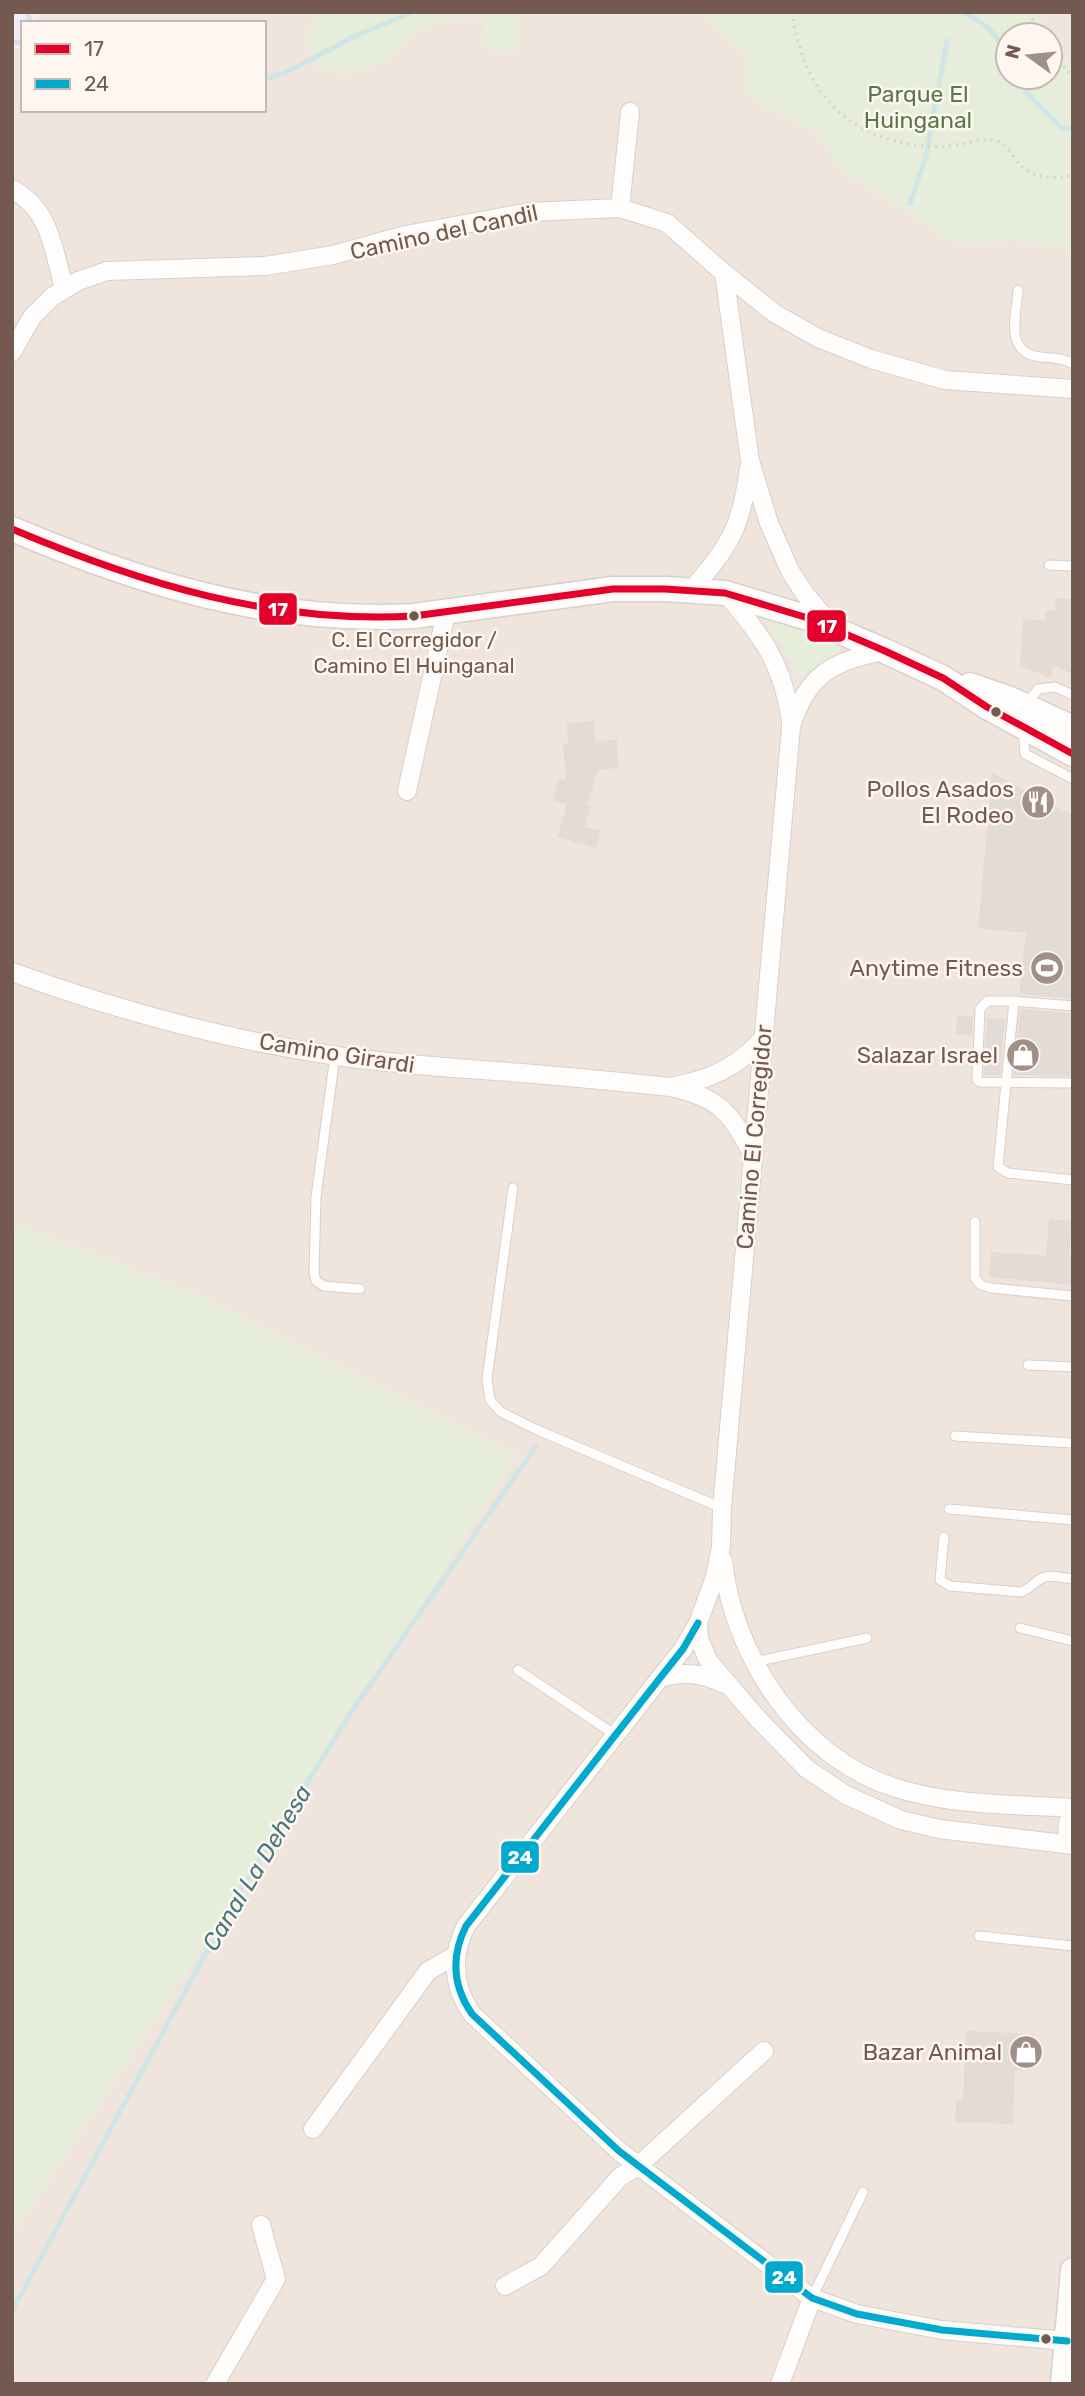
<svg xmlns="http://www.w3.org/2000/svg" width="1085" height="2396" viewBox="0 0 1085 2396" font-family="Rubik,sans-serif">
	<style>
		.residential { fill: #efe5dc; fill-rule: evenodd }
		.education { fill: #f3ecf4 }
		.green { fill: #e6edda }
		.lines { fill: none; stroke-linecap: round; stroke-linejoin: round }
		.stream { stroke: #d0e6e6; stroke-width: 5 }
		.building { fill: #e3dbd6 }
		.lane-casing { stroke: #d6d0cc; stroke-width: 11 }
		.street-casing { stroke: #d6d0cc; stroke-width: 20 }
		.secondary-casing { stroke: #d8d0cc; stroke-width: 27 }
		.path { stroke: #d9d2d0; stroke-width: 3.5; stroke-dasharray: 2 5; stroke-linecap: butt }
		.lane { stroke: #fefdfc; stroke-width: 9 }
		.street { stroke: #fefdfc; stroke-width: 18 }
		.secondary { stroke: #fefdfc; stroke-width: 24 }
		.bus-1-casing { stroke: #fef7f1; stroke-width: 12 }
		.bus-2-casing { stroke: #fef7f1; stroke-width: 12 }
		.bus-1 { stroke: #e4002b; stroke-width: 7 }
		.bus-2 { stroke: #00a9ce; stroke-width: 7 }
		.bus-dot { fill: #745950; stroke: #fef7f1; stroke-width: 2.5 }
		.labels { text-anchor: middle; stroke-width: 5; stroke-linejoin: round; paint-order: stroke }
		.bus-label { font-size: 21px; fill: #745950; stroke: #fef7f1 }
		.park-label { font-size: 23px; fill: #5b7849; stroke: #fef7f1 }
		.street-label { font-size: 23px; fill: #745950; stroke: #fef7f1 }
		.poi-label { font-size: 23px; fill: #745950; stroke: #fef7f1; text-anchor: end }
		.water-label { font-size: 24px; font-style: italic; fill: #477a7e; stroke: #fef7f1 }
		.line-badge { stroke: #fef7f1; stroke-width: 2.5 }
		.badge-label { font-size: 19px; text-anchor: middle; font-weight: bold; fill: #fff }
	</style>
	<rect width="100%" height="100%" fill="#f7f3ee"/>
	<path class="residential" d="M12 12H1073V2384H12ZM23 23H264V110H23ZM1008 35H1050V77H1008Z"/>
	<path class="education" d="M12 12H41L37 23H23V49H12Z"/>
	<path class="green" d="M318 12H518V49L491 52 482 38 485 25 479 16 437 23 409 37 384 60 355 73 320 72 305 40 311 23Z
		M702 12H1036L1049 35H1008V77H1050V37L1059 53 1073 66V251L1016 240 957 244 843 171 816 132 766 106 747 92 744 75 747 55Z
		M770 618 805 628 841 643 843 647 805 674 797 675 786 651 766 623Z
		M12 1223 195 1294 515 1455 293 1811 12 2236Z"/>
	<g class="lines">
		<path class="stream" d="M28 12 30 23
			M962 12C987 24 996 33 1008 57
			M12 42 23 43
			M1018 77 1025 91 1062 128 1073 129
			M264 79 285 73 355 36 412 12
			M910 204 926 156 947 41
			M12 2311 239 1892 352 1711 536 1446"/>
	</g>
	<path class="building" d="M1056 598 1073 599V674L1053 665 1051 678 1020 666 1023 619 1045 621 1046 610H1055Z
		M594 721 595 741 617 740 618 768 598 770 587 805 591 806 585 827 601 831 596 848 557 837 567 804 553 800 559 778 566 780 563 744 568 743 567 723Z
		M992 773 1073 815V999L1019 994 1026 933 978 928Z
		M1020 1009 1073 1013V1076L1014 1075Z
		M957 1016 973 1017 972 1035 956 1034Z
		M987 1018 1005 1019 1000 1075H984Z
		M1049 1219 1072 1221 1069 1256 1073 1257V1285L989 1277 991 1252 1046 1256Z
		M966 2031 1033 2034 1031 2071 1015 2070 1013 2124 955 2122 956 2100H963Z"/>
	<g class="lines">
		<g class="lane-casing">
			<path id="lane" d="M1018 290C1016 318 1004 353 1041 357 1052 358 1063 358 1073 364
				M1049 565 1073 566
				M1027 704 1038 689 1055 687 1073 695
				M1023 729 1025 754 1073 779
				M1014 1001H987L980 1009 977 1080 980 1082 1073 1083
				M1073 1006 1014 1001 998 1167 1008 1173 1073 1180
				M335 1056 316 1197 314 1273 316 1281 324 1286 360 1289
				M513 1188 487 1379 490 1400 501 1412 535 1429 722 1508
				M975 1222V1278L981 1285 991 1288 1073 1296
				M1028 1365 1073 1367
				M955 1436 1073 1443
				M949 1509 1073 1520
				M944 1537 940 1580 950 1586 1021 1592C1030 1589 1034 1582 1042 1578 1051 1574 1063 1578 1073 1579
				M1020 1628 1073 1641
				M754 1662 867 1638
				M518 1670 614 1734
				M979 1936 1073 1946
				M812 2298 863 2192"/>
		</g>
		<g class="street-casing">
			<path id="street" d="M12 189C51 210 53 249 64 288
				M620 208 630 112
				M724 273 750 461 769 523 790 571 805 594 833 627
				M12 352 32 317 52 297 78 281 107 271 265 266 333 255 406 235 529 212 620 208 667 223 724 273 774 313 818 338 871 359 945 380 1073 389
				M691 591C730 544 741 530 749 468
				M725 593C762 635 784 665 791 723
				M885 651C834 660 806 675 791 727L722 1508 721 1547 715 1577 698 1623 699 1639 709 1662 759 1720 807 1769 846 1795 901 1820 939 1829 1073 1845
				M407 791 446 613
				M12 972C116 1010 227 1040 337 1056 398 1065 460 1068 522 1073 572 1077 621 1082 671 1087 721 1099 729 1111 753 1155
				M674 1086C710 1080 740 1066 763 1038
				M723 1561C733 1656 800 1757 893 1787 951 1806 1013 1804 1073 1808
				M698 1623 683 1649 660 1678 466 1926C451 1956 452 1985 472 2014L619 2151 812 2298 857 2314 942 2330 1067 2341
				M660 1678C683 1671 702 1673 724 1684
				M1073 1814C1065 1823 1066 1834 1073 1843
				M313 2129 428 1971 456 1955
				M505 2286 541 2266 620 2177 638 2166 764 2051
				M215 2384 276 2279 261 2225
				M780 2384 812 2298"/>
		</g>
		<g class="secondary-casing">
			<path id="secondary" d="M12 529C142 584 272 624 414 616L613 589H665L725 593 808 618 885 651 943 678 987 707 1073 754
				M970 685 1010 699 1073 728
				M1063 2384 1073 2270"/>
		</g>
		<path class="path" d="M792 12C804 97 851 143 938 147 958 147 977 137 996 141 1007 143 1012 155 1018 163 1032 179 1053 179 1073 175
			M1029 12 1041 35
			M1050 50 1073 77"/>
		<use href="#lane" class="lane"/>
		<use href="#street" class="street"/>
		<use href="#secondary" class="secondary"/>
		<g class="bus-1-casing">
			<path id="bus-1" d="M12 529C142 584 272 624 414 616L613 589H665L725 593 808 618 885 651 943 678 987 707 1073 754"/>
		</g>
		<g class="bus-2-casing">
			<path id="bus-2" d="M698 1623 683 1649 660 1678 466 1926C451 1956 452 1985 472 2014L619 2151 812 2298 857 2314 942 2330 1067 2341"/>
		</g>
		<use href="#bus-1" class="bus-1"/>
		<use href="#bus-2" class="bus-2"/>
	</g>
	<defs>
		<g id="restaurant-disc" transform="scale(1.75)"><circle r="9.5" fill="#a28f87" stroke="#fef7f1"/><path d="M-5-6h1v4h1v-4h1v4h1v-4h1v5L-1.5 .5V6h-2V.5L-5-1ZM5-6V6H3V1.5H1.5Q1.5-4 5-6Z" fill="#fff"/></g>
		<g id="stadium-disc" transform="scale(1.75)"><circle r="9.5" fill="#a28f87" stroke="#fef7f1"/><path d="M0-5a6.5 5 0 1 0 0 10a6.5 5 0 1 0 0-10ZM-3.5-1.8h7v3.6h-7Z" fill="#fff"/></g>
		<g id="shop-disc" transform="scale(1.75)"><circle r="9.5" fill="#a28f87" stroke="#fef7f1"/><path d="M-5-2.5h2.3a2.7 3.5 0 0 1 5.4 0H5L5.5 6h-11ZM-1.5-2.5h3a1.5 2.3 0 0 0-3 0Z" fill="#fff"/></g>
	</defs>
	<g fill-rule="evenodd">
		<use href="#restaurant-disc" x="1038" y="802"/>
		<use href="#stadium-disc" x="1047" y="968"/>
		<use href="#shop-disc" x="1023" y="1055"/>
		<use href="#shop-disc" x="1026" y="2052"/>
	</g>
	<g class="bus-dot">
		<circle cx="414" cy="616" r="6"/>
		<circle cx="996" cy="712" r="6"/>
		<circle cx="1046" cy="2339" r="6"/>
	</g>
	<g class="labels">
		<g class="bus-label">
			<text x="414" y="647">C. El Corregidor /<tspan x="414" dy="26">Camino El Huinganal</tspan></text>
		</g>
		<g class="park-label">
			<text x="918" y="102">Parque El<tspan x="918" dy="26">Huinganal</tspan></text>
		</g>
		<g class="street-label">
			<text transform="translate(444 232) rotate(-12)" y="8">Camino del Candil</text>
			<text transform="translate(337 1053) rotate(9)" y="8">Camino Girardi</text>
			<text transform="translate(754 1137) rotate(-85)" y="8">Camino El Corregidor</text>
		</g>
		<g class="poi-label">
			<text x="1014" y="797">Pollos Asados<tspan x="1014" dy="26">El Rodeo</tspan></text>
			<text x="1023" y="976">Anytime Fitness</text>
			<text x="998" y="1063">Salazar Israel</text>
			<text x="1002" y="2060">Bazar Animal</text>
		</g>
		<g class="water-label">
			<text transform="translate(257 1868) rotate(-59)" y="8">Canal La Dehesa</text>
		</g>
	</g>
	<g class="line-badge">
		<rect x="258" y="592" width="40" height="34" rx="7" fill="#e4002b"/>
		<rect x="806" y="609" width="41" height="34" rx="7" fill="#e4002b"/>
		<rect x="500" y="1840" width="40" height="34" rx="7" fill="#00a9ce"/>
		<rect x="764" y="2260" width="40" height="34" rx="7" fill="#00a9ce"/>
	</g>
	<g class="badge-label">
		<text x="278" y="616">17</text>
		<text x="827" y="633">17</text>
		<text x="520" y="1864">24</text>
		<text x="784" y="2284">24</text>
	</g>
	<rect width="1085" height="2396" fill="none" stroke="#745950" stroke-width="28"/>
	<rect x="21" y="21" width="245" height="91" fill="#fef7f1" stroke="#c7b8b1" stroke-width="2"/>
	<rect x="35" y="44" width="35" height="10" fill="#e4002b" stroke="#c7b8b1" stroke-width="2"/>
	<text x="84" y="56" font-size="21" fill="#745950">17</text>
	<rect x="35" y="79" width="35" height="10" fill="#00a9ce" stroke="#c7b8b1" stroke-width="2"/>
	<text x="84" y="91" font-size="21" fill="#745950">24</text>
	<g transform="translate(1029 56) rotate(285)"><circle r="33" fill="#fef7f1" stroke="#c7b8b1" stroke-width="2"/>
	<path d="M0-5L12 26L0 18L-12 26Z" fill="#a28f87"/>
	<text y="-10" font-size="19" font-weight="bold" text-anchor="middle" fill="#745950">N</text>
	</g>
</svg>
